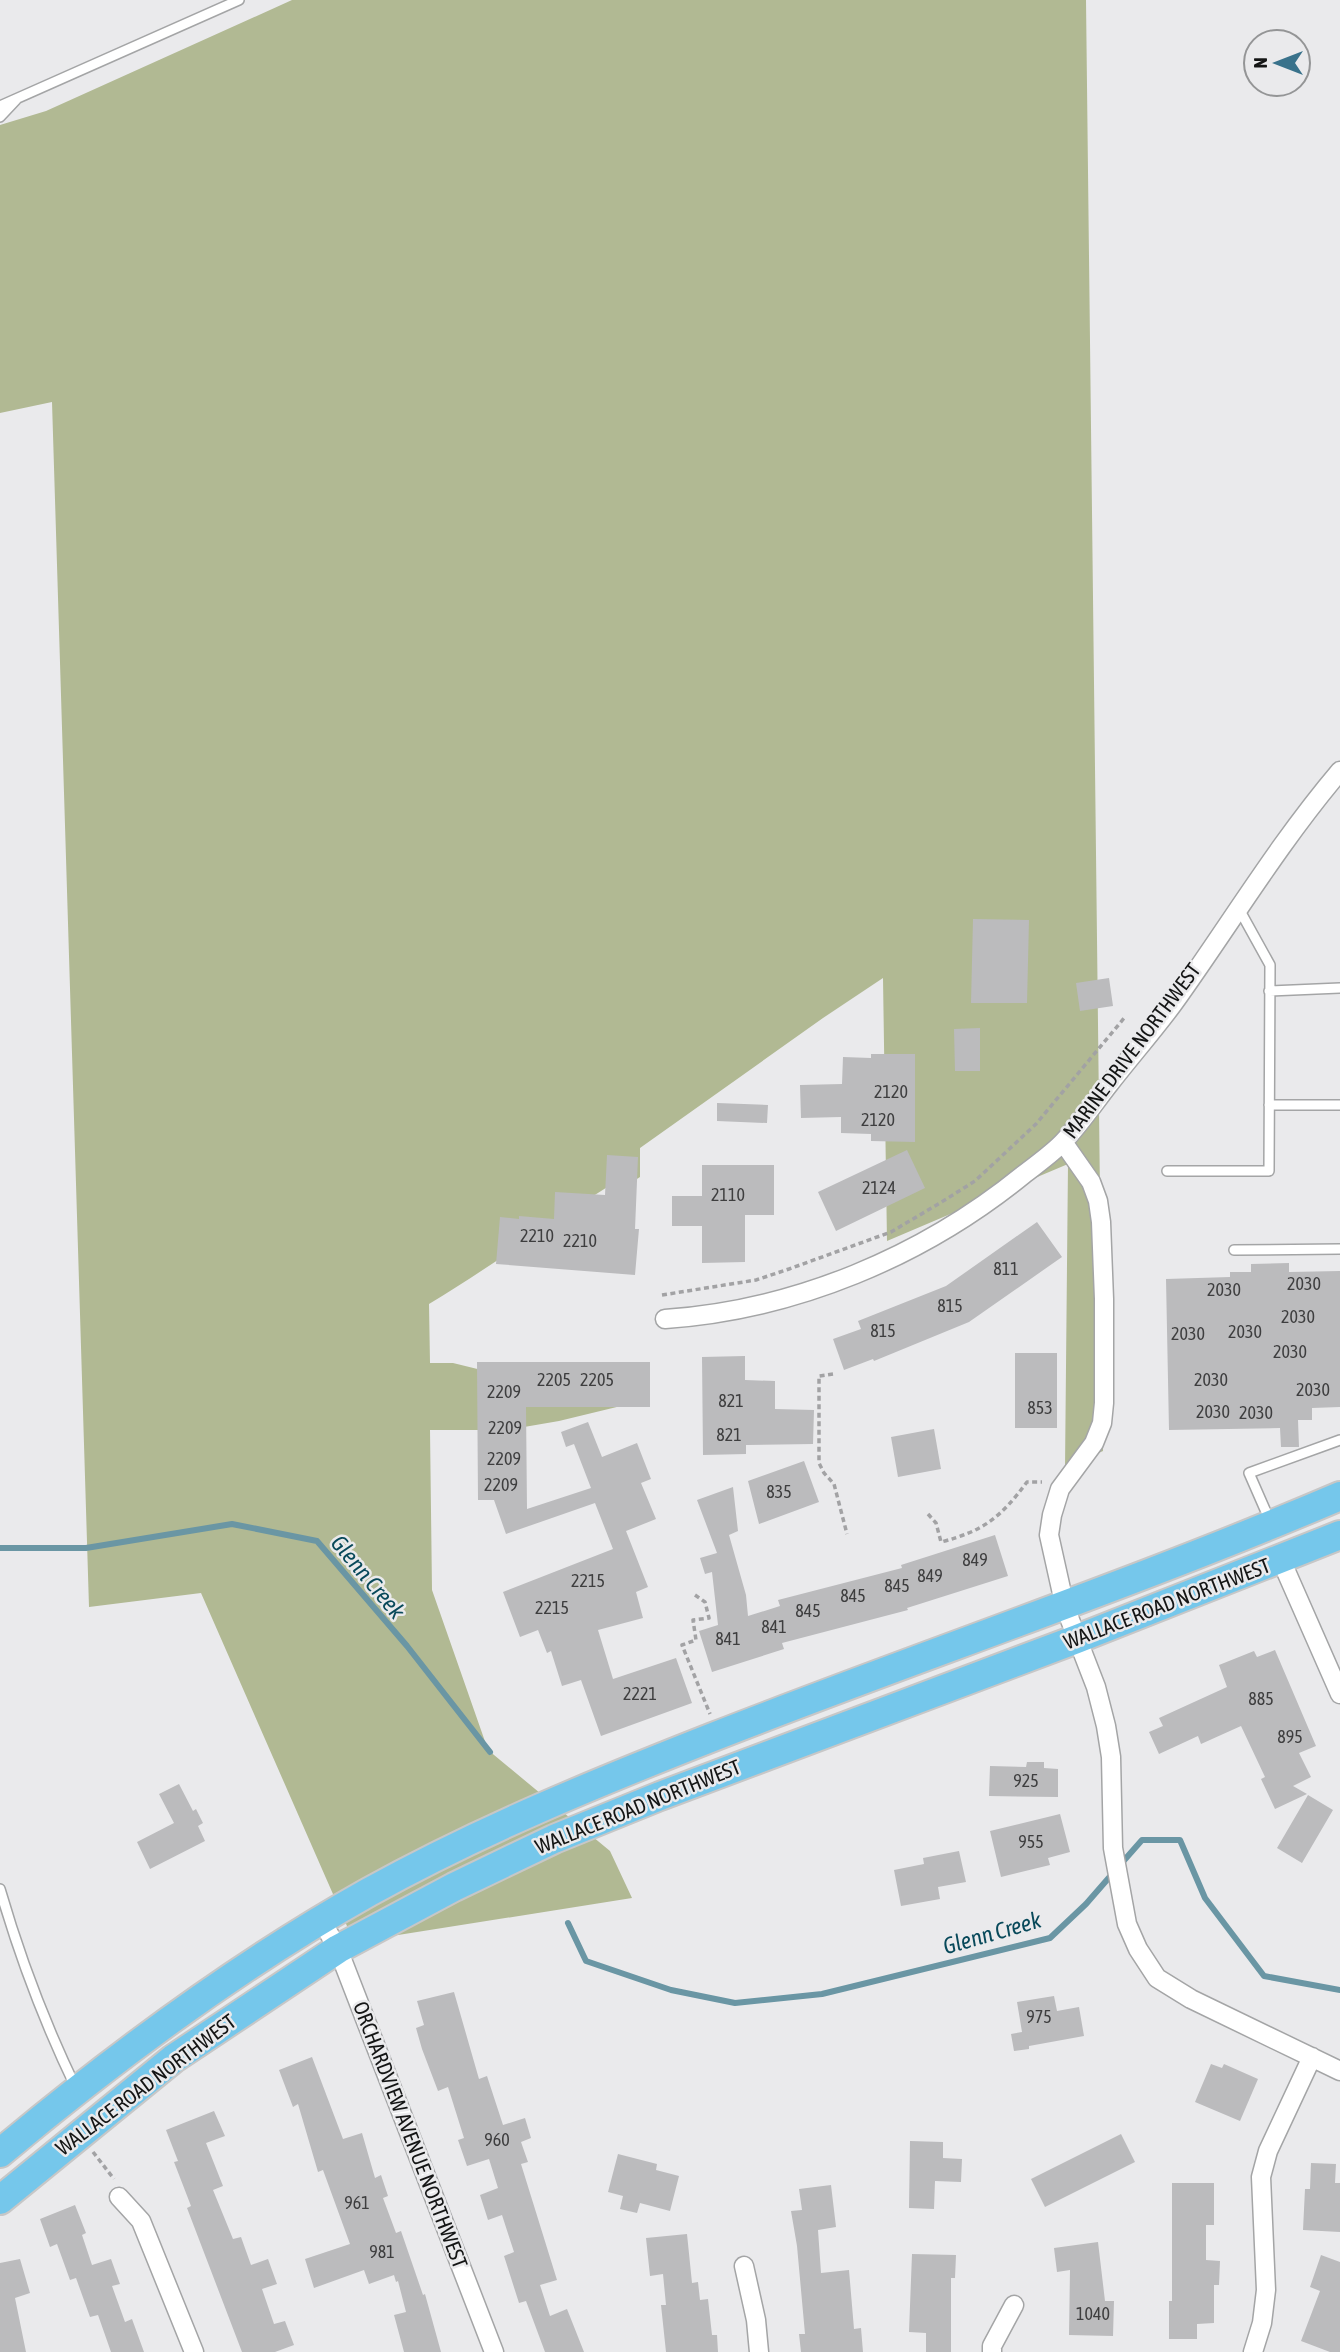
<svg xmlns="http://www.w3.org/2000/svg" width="1340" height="2352" viewBox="0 0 1340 2352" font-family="'Asap Condensed',sans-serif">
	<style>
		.forest { fill: #b1b993 }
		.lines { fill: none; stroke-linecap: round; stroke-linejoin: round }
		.stream { stroke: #6a96a4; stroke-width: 6 }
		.building { fill: #bbbbbd }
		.lane-casing { stroke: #a4a5a6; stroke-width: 12 }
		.street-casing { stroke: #a4a5a6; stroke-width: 21 }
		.primary-casing { stroke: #c7c7c7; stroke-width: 32 }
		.path { stroke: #a2a2a4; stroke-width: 3.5; stroke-dasharray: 5 3.5; stroke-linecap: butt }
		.lane { stroke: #fff; stroke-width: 9 }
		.street { stroke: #fff; stroke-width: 18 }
		.primary { stroke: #75c7eb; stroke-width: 28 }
		.labels { text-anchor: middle; stroke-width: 5; stroke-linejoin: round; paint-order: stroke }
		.number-label { font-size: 18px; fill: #3e3e3f }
		.street-label { font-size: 21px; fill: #141515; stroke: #eaeaec }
		.water-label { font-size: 23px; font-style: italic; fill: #08495a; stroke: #eaeaec }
	</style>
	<rect width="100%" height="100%" fill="#eaeaec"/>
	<path class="forest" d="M292 0H1086L1103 1451 1065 1468 1068 1164 887 1241 883 978 823 1018 640 1148V1177L629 1184 620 1179C555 1219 494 1265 429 1304L430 1363H453L625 1405 559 1421 507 1430H430L432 1590 488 1750 610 1851 632 1898 354 1942 201 1593 89 1607 52 402 0 413V125L46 111Z"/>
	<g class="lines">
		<path class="stream" d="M0 1548H86L232 1524 317 1541 407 1646 490 1752
			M1120 1865 1142 1840H1180L1205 1898 1264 1976 1340 1990
			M568 1923 586 1961 671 1990 735 2003 822 1994 1050 1938 1086 1904 1113 1873"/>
	</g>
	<path class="building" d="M973 919 1029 920 1027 1003H971Z
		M1109 978 1113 1006 1080 1011 1076 983Z
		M980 1028V1071H955L954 1029Z
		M871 1054H915V1142L871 1141V1134L841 1133V1117L801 1118 800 1085 842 1084 843 1057 871 1058Z
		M717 1103 768 1105 767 1123 717 1121Z
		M907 1150 925 1188 836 1231 818 1192Z
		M607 1155 638 1157 635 1229H639L635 1275 496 1264 500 1217 519 1219V1216L554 1219 555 1192 605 1195Z
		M702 1165H774V1215H745V1262L702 1263V1226H672V1196H702Z
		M1037 1222 1062 1257 969 1322 874 1361 873 1359 844 1370 833 1339 861 1329 858 1321 946 1286Z
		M1289 1263V1272L1340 1271V1407L1312 1408V1420H1298L1299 1447H1281L1280 1428 1169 1430 1166 1279 1230 1277V1272H1251V1264Z
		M1015 1353H1057V1428H1015Z
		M745 1356V1380L775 1381V1409L814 1410 813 1444 746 1445V1454L703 1455 702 1357Z
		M477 1362H650V1407H526L527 1509 591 1488 574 1444 566 1447 561 1432 588 1422 602 1457 637 1443 651 1479 641 1483 656 1519 626 1531 648 1587 636 1592 643 1618 598 1630 613 1679 676 1658 692 1703 601 1736 581 1680 562 1686 551 1651 547 1653 538 1630 520 1637 503 1592 613 1549 595 1503 506 1534 494 1500H478Z
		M934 1429 941 1469 898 1477 891 1437Z
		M804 1461 819 1502 759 1524 748 1481Z
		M733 1487 738 1531 729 1535 746 1595 748 1616 780 1606 778 1600 902 1568 901 1565 995 1535 1008 1576 907 1608 908 1610 782 1643 784 1649 712 1672 699 1631 718 1625 712 1572 705 1574 700 1558 717 1553 697 1500Z
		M1275 1650 1316 1746 1299 1753 1311 1777 1293 1786 1307 1794 1275 1809 1261 1779 1265 1777 1241 1726 1201 1744 1198 1736 1159 1754 1149 1732 1163 1726 1159 1718 1227 1687 1219 1665 1254 1651 1257 1657Z
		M1027 1762H1044V1768L1058 1769V1797L989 1796 990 1766 1026 1767Z
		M179 1784 193 1811 196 1809 203 1823 198 1826 205 1841 150 1869 137 1842 174 1823 159 1794Z
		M1308 1795 1333 1810 1302 1863 1277 1848Z
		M1060 1814 1070 1852 1048 1858 1050 1865 1001 1877 990 1831Z
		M959 1851 966 1882 938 1887 940 1899 901 1906 894 1870 924 1864 923 1858Z
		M454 1992 479 2079 487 2076 503 2125 525 2118 531 2138 521 2142 528 2162 521 2164 557 2280 540 2285 550 2316 567 2309 584 2352H545L526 2301 519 2303 504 2256 514 2252 502 2215 488 2220 480 2195 498 2188 489 2159 467 2166 458 2140 464 2138 448 2087 438 2091 422 2049 416 2028 424 2025 417 2001Z
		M1054 1996 1057 2011 1079 2007 1084 2036 1029 2046V2049L1014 2051 1011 2034 1022 2032 1017 2002Z
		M312 2057 343 2139 362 2133 375 2178 381 2175 388 2196 383 2198 396 2233 401 2231 423 2295 425 2294 441 2352H404L394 2315 406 2312 398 2281 396 2282 394 2275 369 2284 364 2270 314 2288 305 2259 350 2244 323 2170 318 2172 298 2104 293 2107 279 2070Z
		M1211 2064 1222 2068 1224 2064 1258 2079 1240 2121 1195 2102Z
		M214 2111 225 2136 206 2143 223 2186 213 2190 233 2239 241 2237 251 2265 268 2259 277 2284 262 2289 274 2324 285 2321 294 2345 275 2352H242L187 2208 191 2206 174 2162 178 2161 166 2130Z
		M1121 2134 1135 2162 1045 2207 1031 2179Z
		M910 2141 943 2142V2158L962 2159 961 2182 935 2181 934 2209 909 2208Z
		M618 2154 657 2164 656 2170 679 2176 670 2211 640 2203 637 2213 620 2209 623 2196 608 2192Z
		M1311 2163 1336 2164 1335 2183H1340V2232L1303 2230 1305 2189H1310Z
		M1172 2183H1214V2225H1206V2260L1220 2261 1219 2285H1214V2323L1197 2324V2339H1169V2301H1172Z
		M831 2185 836 2227 818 2230 821 2273 849 2270 854 2329 861 2328 863 2352H801L799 2334H805L797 2246 791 2211 802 2210 799 2189Z
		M75 2205 86 2233 82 2235 92 2265 111 2259 120 2284 112 2286 125 2322 132 2319 144 2352H111L98 2315 90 2317 76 2278 70 2280 57 2244 50 2247 40 2219Z
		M687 2234 692 2283 698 2282 700 2300 708 2299 712 2335H717L718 2352H666L661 2305H666L663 2274 650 2276 646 2238Z
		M1098 2242 1105 2301H1114L1113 2336 1069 2335 1070 2270 1057 2272 1054 2248Z
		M912 2254 956 2255 955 2278H951V2352H926V2333L909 2332Z
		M1321 2255 1340 2262V2352H1330L1301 2341 1320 2291 1310 2287Z
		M20 2259 30 2293 15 2298 26 2352H0V2263Z"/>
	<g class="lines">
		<g class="lane-casing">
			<path id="lane" d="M0 106 239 0
				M0 117 16 100
				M1269 991 1340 988
				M1269 1105H1340
				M1167 1171H1269L1270 965 1239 909
				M1234 1250 1340 1249
				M1270 1521 1249 1473 1340 1440
				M0 1889C20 1958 45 2024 76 2088"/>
		</g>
		<g class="street-casing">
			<path id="street" d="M1063 1142 1091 1182 1098 1201 1101 1222 1104 1299V1403L1102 1423 1094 1443 1060 1489 1052 1515 1049 1535 1065 1607 1096 1687 1106 1726 1111 1757 1113 1848 1127 1924 1138 1949 1157 1978 1191 1999 1340 2071
				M665 1319C795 1310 922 1257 1023 1175 1037 1164 1053 1153 1064 1141 1081 1123 1095 1102 1110 1083 1131 1056 1153 1031 1173 1004 1229 926 1278 844 1340 771
				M1281 1560 1340 1694
				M321 1920 338 1949 494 2352
				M119 2197 141 2221 194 2352
				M744 2266 756 2320 759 2352
				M992 2352V2346L1014 2305
				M1253 2352 1262 2323 1266 2290 1261 2177 1268 2151 1312 2057"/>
		</g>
		<g class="primary-casing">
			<path id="primary" d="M0 2153C116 2056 237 1966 369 1892 479 1831 596 1783 713 1737 922 1655 1134 1584 1340 1496
				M0 2200 173 2059 338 1949 454 1887 554 1839 660 1796 1077 1639 1340 1535"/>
		</g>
		<path class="path" d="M662 1295 756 1280 789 1269 891 1232 940 1203 975 1181 1036 1124 1125 1017
			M833 1374 819 1376V1463L824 1473 834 1484 847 1534
			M928 1514 936 1523 941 1542C984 1531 1001 1517 1027 1482H1042
			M695 1595 705 1602 709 1618 693 1620 696 1640 682 1645 710 1714
			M93 2152 114 2179"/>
		<use href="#lane" class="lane"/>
		<use href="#street" class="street"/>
		<use href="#primary" class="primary"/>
	</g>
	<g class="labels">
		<g class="number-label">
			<text x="891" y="1098">2120</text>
			<text x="878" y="1126">2120</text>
			<text x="879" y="1194">2124</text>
			<text x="728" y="1201">2110</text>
			<text x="537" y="1242">2210</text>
			<text x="580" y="1247">2210</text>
			<text x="1006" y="1275">811</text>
			<text x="1304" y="1290">2030</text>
			<text x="1224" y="1296">2030</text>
			<text x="950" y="1312">815</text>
			<text x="1298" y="1323">2030</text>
			<text x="883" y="1337">815</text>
			<text x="1245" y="1338">2030</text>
			<text x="1188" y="1340">2030</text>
			<text x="1290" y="1358">2030</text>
			<text x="554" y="1386">2205</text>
			<text x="597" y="1386">2205</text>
			<text x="1211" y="1386">2030</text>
			<text x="1313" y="1396">2030</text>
			<text x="504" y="1398">2209</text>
			<text x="731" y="1407">821</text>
			<text x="1040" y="1414">853</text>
			<text x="1213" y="1418">2030</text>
			<text x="1256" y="1419">2030</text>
			<text x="505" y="1434">2209</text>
			<text x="729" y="1441">821</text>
			<text x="504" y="1465">2209</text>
			<text x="501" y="1491">2209</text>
			<text x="779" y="1498">835</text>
			<text x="975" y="1566">849</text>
			<text x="930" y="1582">849</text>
			<text x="588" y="1587">2215</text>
			<text x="897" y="1592">845</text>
			<text x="853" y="1602">845</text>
			<text x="552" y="1614">2215</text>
			<text x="808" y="1617">845</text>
			<text x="774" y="1633">841</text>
			<text x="728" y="1645">841</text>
			<text x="640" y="1700">2221</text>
			<text x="1261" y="1705">885</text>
			<text x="1290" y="1743">895</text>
			<text x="1026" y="1787">925</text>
			<text x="1031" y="1848">955</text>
			<text x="1039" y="2023">975</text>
			<text x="497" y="2146">960</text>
			<text x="357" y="2209">961</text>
			<text x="382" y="2258">981</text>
			<text x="1093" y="2320">1040</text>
		</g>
		<g class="street-label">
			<text transform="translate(1132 1051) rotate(-53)" y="7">MARINE DRIVE NORTHWEST</text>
			<text transform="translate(1167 1604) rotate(-21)" y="7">WALLACE ROAD NORTHWEST</text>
			<text transform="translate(638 1807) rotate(-22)" y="7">WALLACE ROAD NORTHWEST</text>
			<text transform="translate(146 2085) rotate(-37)" y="7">WALLACE ROAD NORTHWEST</text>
			<text transform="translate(410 2135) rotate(69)" y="7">ORCHARDVIEW AVENUE NORTHWEST</text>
		</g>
		<g class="water-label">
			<text transform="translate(368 1577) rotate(50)" y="8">Glenn Creek</text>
			<text transform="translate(992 1933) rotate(-16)" y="8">Glenn Creek</text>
		</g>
	</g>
	<g transform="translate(1277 63) rotate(270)"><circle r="33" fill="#eaeaec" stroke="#949596" stroke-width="2"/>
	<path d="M0-5L12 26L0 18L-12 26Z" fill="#39728b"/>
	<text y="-10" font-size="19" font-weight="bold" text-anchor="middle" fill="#141515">N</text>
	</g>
</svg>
